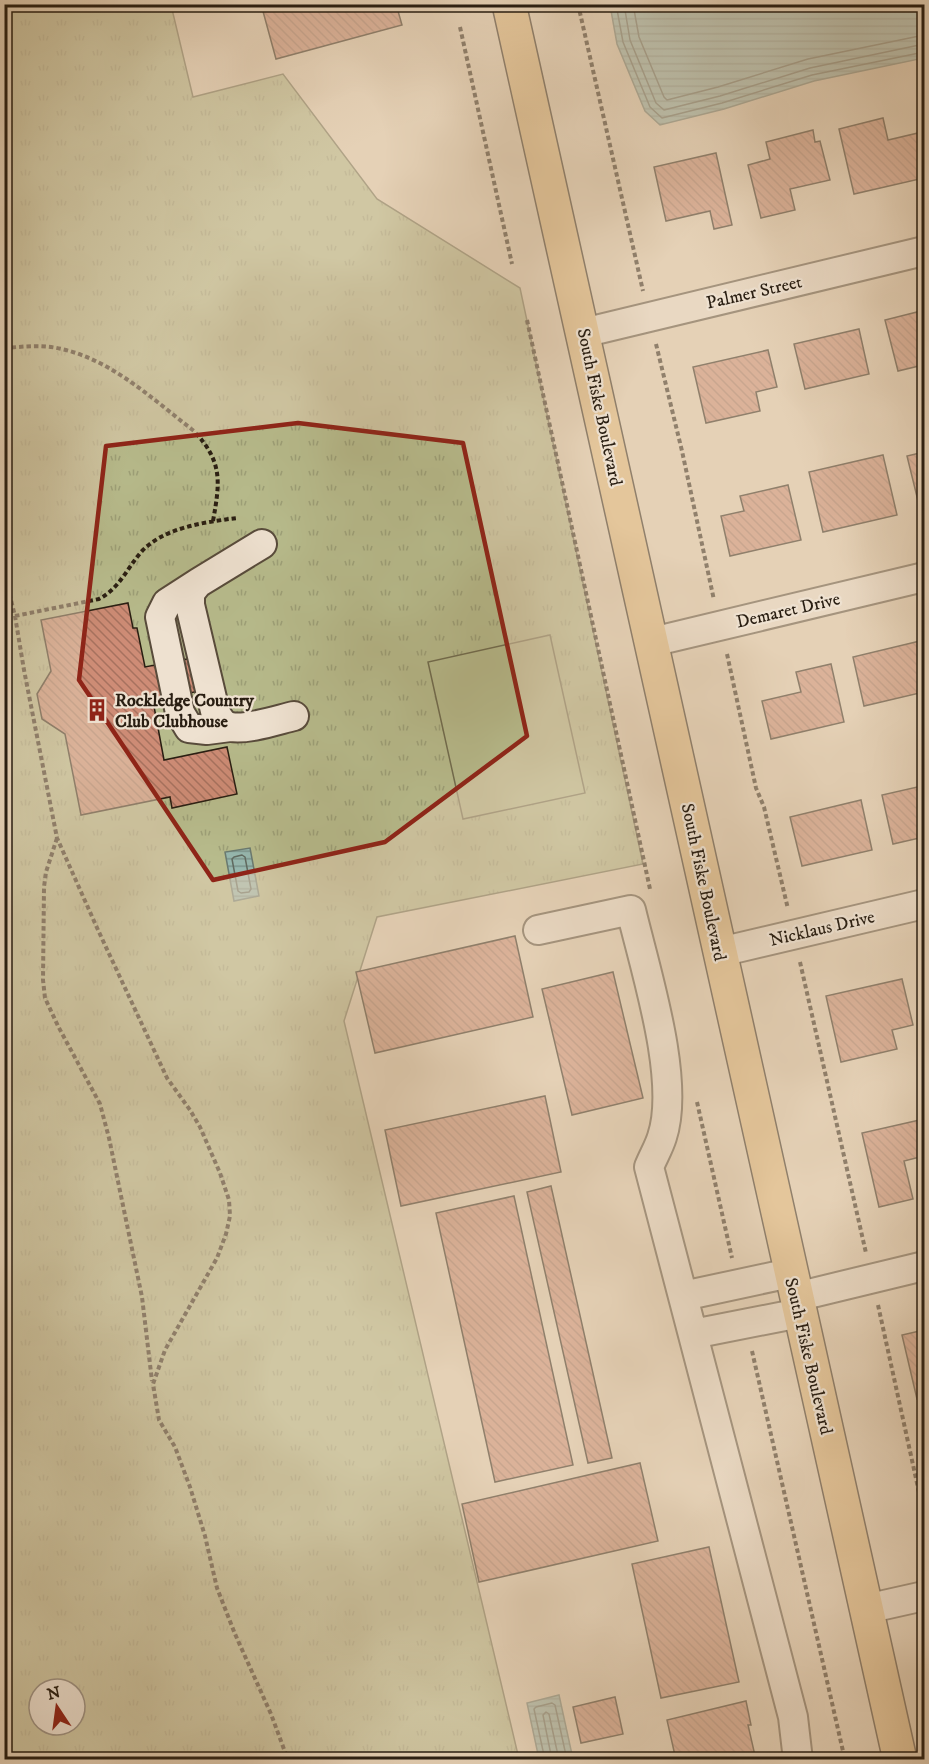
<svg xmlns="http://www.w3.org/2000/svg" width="929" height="1764" viewBox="0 0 929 1764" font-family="'IM FELL DW Pica',serif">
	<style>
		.grass { fill: url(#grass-tufts); stroke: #706c4f; stroke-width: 1.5; fill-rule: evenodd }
		.pitch { fill: #b7bb8c; stroke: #706c4f; stroke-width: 1.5 }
		.water { fill: url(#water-rules); stroke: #6a7a70; stroke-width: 1.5 }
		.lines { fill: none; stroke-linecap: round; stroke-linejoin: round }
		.shore { stroke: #606a60; stroke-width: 1.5 }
		.building { fill: url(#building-back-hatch); stroke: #291e12; stroke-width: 1.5 }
		.minor-casing { stroke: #584b3b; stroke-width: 32 }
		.major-casing { stroke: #291e12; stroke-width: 36 }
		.path { stroke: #291e12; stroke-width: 4; stroke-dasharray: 4.5 3; stroke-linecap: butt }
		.minor { stroke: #eee1d0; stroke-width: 28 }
		.major { stroke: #e2b87b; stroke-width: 33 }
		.marked { fill: none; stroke: #8f2418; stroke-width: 4.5; stroke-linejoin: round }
		.labels { text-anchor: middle; stroke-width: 4.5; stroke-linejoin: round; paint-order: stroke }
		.street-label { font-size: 18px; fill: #291e12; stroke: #eee1d0 }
		.poi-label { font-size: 18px; font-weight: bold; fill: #291e12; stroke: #eee1d0; text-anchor: start }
	</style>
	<defs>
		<pattern id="grass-tufts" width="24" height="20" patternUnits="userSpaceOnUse" patternTransform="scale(1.5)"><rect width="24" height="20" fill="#b7bb8c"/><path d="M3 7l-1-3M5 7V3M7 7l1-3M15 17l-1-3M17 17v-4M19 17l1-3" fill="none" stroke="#9da078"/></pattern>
		<pattern id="water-rules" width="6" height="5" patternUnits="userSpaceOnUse" patternTransform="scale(1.5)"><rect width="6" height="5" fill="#96b7ae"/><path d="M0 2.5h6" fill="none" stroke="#7a948c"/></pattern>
		<pattern id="building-back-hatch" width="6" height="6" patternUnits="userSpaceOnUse" patternTransform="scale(1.5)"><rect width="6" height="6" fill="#ce8c76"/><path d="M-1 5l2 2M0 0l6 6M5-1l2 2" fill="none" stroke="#a7725f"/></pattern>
	</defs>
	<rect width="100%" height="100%" fill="#e5d1b6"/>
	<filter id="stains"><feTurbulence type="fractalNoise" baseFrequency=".00333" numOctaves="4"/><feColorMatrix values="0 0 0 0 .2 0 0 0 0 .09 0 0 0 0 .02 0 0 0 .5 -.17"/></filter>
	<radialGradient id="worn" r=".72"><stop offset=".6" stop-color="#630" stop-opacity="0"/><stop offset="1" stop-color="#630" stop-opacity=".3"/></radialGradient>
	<path class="grass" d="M5 5H171L193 97 283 74 377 199 520 288 643 864 377 917 344 1021 519 1759 5 1760ZM39 1689H75V1725H39Z"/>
	<path class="pitch" d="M550 635 585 793 463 819 428 662Z"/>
	<path class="water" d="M610 5H924V58L814 81 724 109 660 125 645 111 617 44Z
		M250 848 259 896 234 901 225 852Z
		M559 1695 573 1759H539L527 1703Z"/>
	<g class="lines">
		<path class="shore" d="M616 4 623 42 650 107 662 118 722 103 812 75 924 52
			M624 4 630 40 656 103 664 110 720 96 810 68 924 44
			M633 4 639 37 664 97 667 100 718 87 808 59 924 35
			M242 855 245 857 251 889 249 892 241 893 238 891 232 859 234 857Z
			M545 1760 534 1709 536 1707 552 1703 555 1705 567 1760
			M552 1760 543 1715 546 1712 549 1714 559 1760"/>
	</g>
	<path class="building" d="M261 4H396L402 25 276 59Z
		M883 118 888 140 918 133 924 161V178L854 194 839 129Z
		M813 130 815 142 820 141 830 180 790 189 795 210 761 218 748 165 770 159 766 142Z
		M716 153 732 225 714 229 710 211 666 221 654 167Z
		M921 311 924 328V389L919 366 898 371 885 320Z
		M859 329 869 374 805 389 794 344Z
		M768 350 777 387 756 392 760 411 706 423 693 367Z
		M924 452V508L920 509 907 456Z
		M883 455 897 515 823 532 809 472Z
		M788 485 801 540 730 556 721 516 744 511 740 496Z
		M128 603 133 628H137L145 667 193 658 199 691 153 701 164 760 227 747 237 794 172 808 170 797 81 815 65 734 42 719 37 694 51 671 41 620Z
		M924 640V692L864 706 853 657Z
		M831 664 844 722 771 739 762 701 801 692 796 672Z
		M924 767V837L893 844 882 795 922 786 918 768Z
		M861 800 872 850 802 866 790 817Z
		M515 936 533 1017 375 1053 356 972Z
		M613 972 643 1098 572 1115 542 989Z
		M902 979 913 1025 892 1030 897 1049 841 1062 826 996Z
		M545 1096 561 1172 401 1206 385 1130Z
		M924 1119V1156L904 1161 913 1199 879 1207 862 1133Z
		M551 1186 612 1458 588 1463 527 1192Z
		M514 1196 573 1465 495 1482 436 1213Z
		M924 1330V1397L917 1399 902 1335Z
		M640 1463 658 1541 479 1582 462 1504Z
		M709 1547 739 1682 661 1698 632 1564Z
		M615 1697 623 1734 581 1743 573 1707Z
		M746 1701 751 1725H748L756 1760H676L667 1720Z"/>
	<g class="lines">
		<g class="minor-casing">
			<path id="minor" d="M583 333 924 251
				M262 544 198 583 190 593V605L215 711C218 718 223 726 231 727 247 730 277 720 294 716
				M198 583 167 603 160 617 180 713 189 728 207 730 230 727
				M652 642 924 577
				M538 930 631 910C645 969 681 1080 662 1137 659 1147 653 1157 649 1167L793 1717 798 1760
				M720 952 924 904
				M683 1296 790 1273
				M796 1297 924 1266
				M693 1334 800 1313
				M866 1609 924 1596"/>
		</g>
		<g class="major-casing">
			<path id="major" d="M509 4 900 1760"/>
		</g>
		<path class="path" d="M578 4 643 291
			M460 27 512 264
			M527 320 650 889
			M656 344 682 451 714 600
			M4 348C20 347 35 345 51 347 107 355 151 398 194 431 223 462 220 482 213 521
			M4 572 15 616 24 670 57 838 98 930 167 1078 190 1110 200 1127 220 1173 229 1200 230 1216 226 1234 217 1258 165 1350 153 1384 159 1420 175 1447 190 1487 205 1536 217 1588 235 1634 271 1714 288 1760
			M15 616 99 599C120 588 127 568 142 551 165 527 206 522 237 518
			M727 654 756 788 764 807 788 909
			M57 838 46 872 44 887 43 980 45 998 58 1026 100 1104 109 1138 142 1297 152 1381
			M800 962 866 1253
			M697 1102 732 1258
			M878 1305 924 1515
			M752 1351 845 1760"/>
		<use href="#minor" class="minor"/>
		<use href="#major" class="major"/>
	</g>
	<path d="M0 0H929V1764H0ZM298 423 463 443 527 736 385 842 213 880 79 680 106 446Z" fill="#e5d1b6" fill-opacity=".55" fill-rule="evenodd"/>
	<path class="marked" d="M298 423 463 443 527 736 385 842 213 880 79 680 106 446Z"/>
	<defs>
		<g id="building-bare" transform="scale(1.8)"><path d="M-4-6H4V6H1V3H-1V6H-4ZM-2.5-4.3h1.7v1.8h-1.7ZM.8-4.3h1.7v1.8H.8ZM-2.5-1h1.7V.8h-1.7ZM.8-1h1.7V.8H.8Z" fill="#8f2418" stroke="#eee1d0" stroke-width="2.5" paint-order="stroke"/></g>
	</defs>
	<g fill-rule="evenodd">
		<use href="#building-bare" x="97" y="710"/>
	</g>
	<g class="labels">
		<g class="street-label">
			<text transform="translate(754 292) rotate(-13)" y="6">Palmer Street</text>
			<text transform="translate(600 407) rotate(78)" y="6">South Fiske Boulevard</text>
			<text transform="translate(788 610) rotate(-13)" y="6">Demaret Drive</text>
			<text transform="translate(704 882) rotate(78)" y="6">South Fiske Boulevard</text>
			<text transform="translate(822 928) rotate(-13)" y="6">Nicklaus Drive</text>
			<text transform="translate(809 1356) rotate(77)" y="6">South Fiske Boulevard</text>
		</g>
		<g class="poi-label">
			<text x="115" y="706">Rockledge Country<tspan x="115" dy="21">Club Clubhouse</tspan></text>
		</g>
	</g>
	<rect width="929" height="1764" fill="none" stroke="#e5d1b6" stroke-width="24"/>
	<rect x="6" y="6" width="917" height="1752" fill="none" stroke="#291e12" stroke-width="3"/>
	<rect x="12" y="12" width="905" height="1740" fill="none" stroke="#291e12" stroke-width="1.5"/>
	<g transform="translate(57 1707) rotate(347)"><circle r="28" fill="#eee1d0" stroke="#9f9384" stroke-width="1.5"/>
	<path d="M0-4.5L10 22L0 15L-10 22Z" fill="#8f2418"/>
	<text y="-9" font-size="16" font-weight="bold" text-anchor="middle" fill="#291e12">N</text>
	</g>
	<rect width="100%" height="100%" filter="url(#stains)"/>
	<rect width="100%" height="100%" fill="url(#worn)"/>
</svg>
